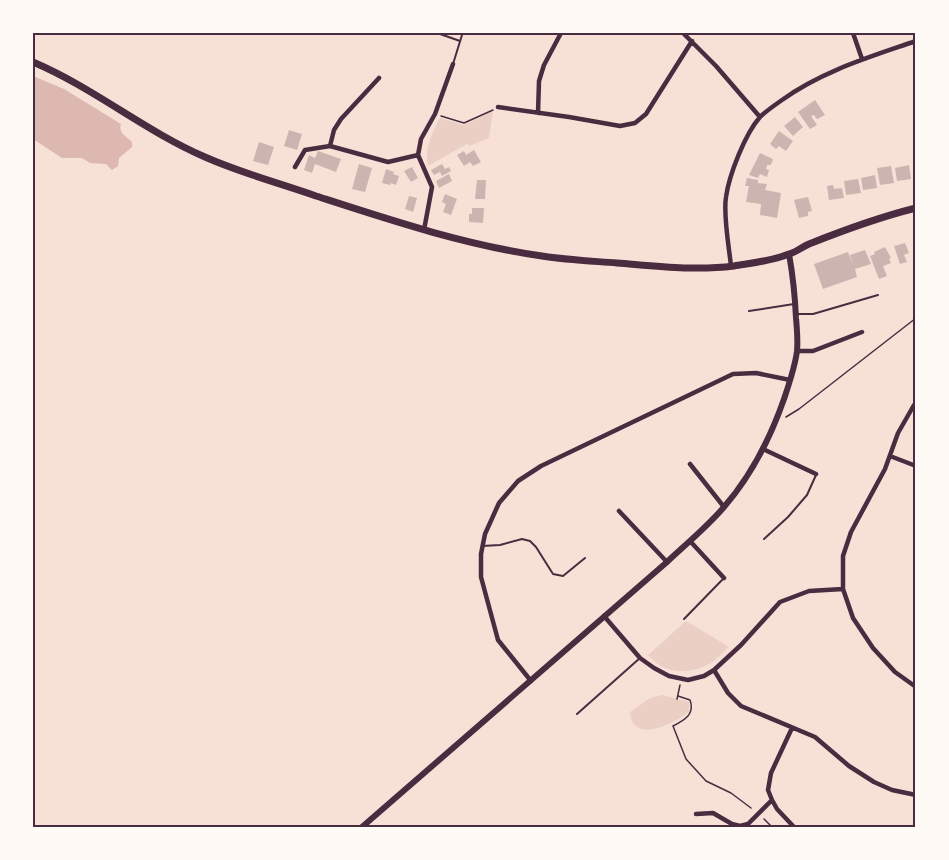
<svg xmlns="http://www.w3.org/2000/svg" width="949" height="860" viewBox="0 0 949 860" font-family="Signika,sans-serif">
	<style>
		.green { fill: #ebcfc5 }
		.water { fill: #dcb8b0 }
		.building { fill: #ccb4b1 }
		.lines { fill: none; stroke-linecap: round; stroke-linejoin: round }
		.path { stroke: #4a2c40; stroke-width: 1.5 }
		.service { stroke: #4a2c40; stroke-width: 2 }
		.minor { stroke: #4a2c40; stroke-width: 4.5 }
		.secondary { stroke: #4a2c40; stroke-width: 6 }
		.primary { stroke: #4a2c40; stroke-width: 7 }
		.neatline { fill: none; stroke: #4a2c40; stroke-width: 2 }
	</style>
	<rect width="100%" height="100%" fill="#f7e1d7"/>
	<path class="green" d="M493 111 489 138 469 146 467 144 428 166C424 148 432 134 440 118L464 125Z
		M686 621 726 645 728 647C724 652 719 657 714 661 699 672 675 675 659 665 655 662 651 658 648 655Z
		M662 695 689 702V711C676 724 631 745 630 712L650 698Z"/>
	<path class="water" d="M33 76 64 89 121 124C118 133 126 136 132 142V147L119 158 118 166 112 170 106 164 90 163 82 158H62L33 139Z"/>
	<path class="building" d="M815 100 825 115 817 119 814 115 811 116 817 125 810 129 798 112Z
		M795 117 803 127 793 136 784 126Z
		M289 130 302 134 297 150 284 146Z
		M779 131 793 141 786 151 779 146 776 149 770 144Z
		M259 142 274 147 268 165 253 161Z
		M474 150 481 162 473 166 470 162 464 166 457 155 464 151 466 155Z
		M318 151 341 159 336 172 315 164 312 173 304 170 309 155 315 158Z
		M760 153 773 159 771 165H767L766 169 769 170 767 177 760 174 758 178 749 175Z
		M359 164 372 168 365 192 352 189Z
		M442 164 445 169 449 167 451 171 442 176 440 172 434 175 431 170Z
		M909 165 911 179 897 181 895 168Z
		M891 166 894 183 880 185 877 168Z
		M412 167 418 178 411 182 404 171Z
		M386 169 394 172 393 174 399 176 396 185 391 183 390 185 382 183Z
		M449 174 452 181 439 188 436 181Z
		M875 175 877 188 863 190 861 178Z
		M747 178 758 180V183L767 184 765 190 781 193 777 218 760 215 761 204 746 202 749 186H745Z
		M858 179 861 193 846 195 844 181Z
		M477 180H486L485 199H475Z
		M833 185 834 189 842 188 844 198 829 200 827 186Z
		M445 194 457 199 451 215 443 212 446 204 442 202Z
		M409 196 417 198 413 212 405 209Z
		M808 197 812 211 808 212V216L799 218 794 200Z
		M472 208H484L483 223 469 222V214H472Z
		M905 243 909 253 904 255 907 262 900 264 894 246Z
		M885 247 891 258 889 259 891 263 883 266 887 276 879 279 870 256 875 254 874 252Z
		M865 250 871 264 855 269 857 277 823 289 814 264 848 252 853 265 850 255Z"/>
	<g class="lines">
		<path class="path" d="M441 116 464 123 493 110
			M786 417 799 409 916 318
			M678 696 690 700C695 714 685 720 673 726L686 759 706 781 731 793 751 808
			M677 699 680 685
			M764 819 772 827"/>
		<path class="service" d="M440 34 460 41
			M453 64 462 35
			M749 311 794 304
			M796 314H813L878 295
			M764 539 788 517 807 495 816 475
			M482 546 500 545 522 539 530 541 536 547 553 574 563 576 585 558
			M684 619 724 578
			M577 714 640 658"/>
		<path class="minor" d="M683 33 716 66 760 117
			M853 33 862 59
			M379 78 341 119 334 130 330 146 388 162 418 155
			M498 107 569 117 620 126 635 123 646 114 692 41
			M538 113 539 81 544 65 561 33
			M295 167 305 150 330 146
			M424 230 432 187 418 155 421 139 435 114 453 64
			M731 266C729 247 723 215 726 197 729 175 745 134 760 117 766 111 775 105 782 100 822 71 870 57 916 41
			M797 351H813L862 332
			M916 404 914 405 898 433 885 469 851 532 843 556V589L853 618 873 648 895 672 916 687
			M763 449 816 474
			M890 456 916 466
			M690 464 724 507
			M619 511 667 562
			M690 541 724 578
			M604 616 640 658 654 668 669 676 688 680 704 676 714 670 741 645 780 602 809 591 843 589
			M714 670 728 693 741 706 815 737 849 766 874 782 892 790 916 795
			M531 681 498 640 481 577V554L485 534 499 503 518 481 541 466 733 374 756 373 790 380
			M792 728 771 773 768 790 772 800 777 809 794 827
			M696 814 713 813 732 824 740 826 748 824 772 800"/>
		<path class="secondary" d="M362 827 667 562C686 544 707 527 724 507 751 476 770 439 784 399 789 384 795 367 797 351 798 340 797 329 796 318 795 296 793 276 789 254"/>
		<path class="primary" d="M33 62C94 88 145 131 205 157 241 173 279 183 316 196 390 220 465 245 542 256 567 260 592 261 617 263 655 266 695 271 734 266 752 263 772 261 789 254 796 252 802 247 809 244 844 230 880 217 916 208"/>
	</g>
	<rect width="949" height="860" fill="none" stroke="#fffaf5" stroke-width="69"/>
	<rect x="34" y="34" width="880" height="792" class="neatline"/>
</svg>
